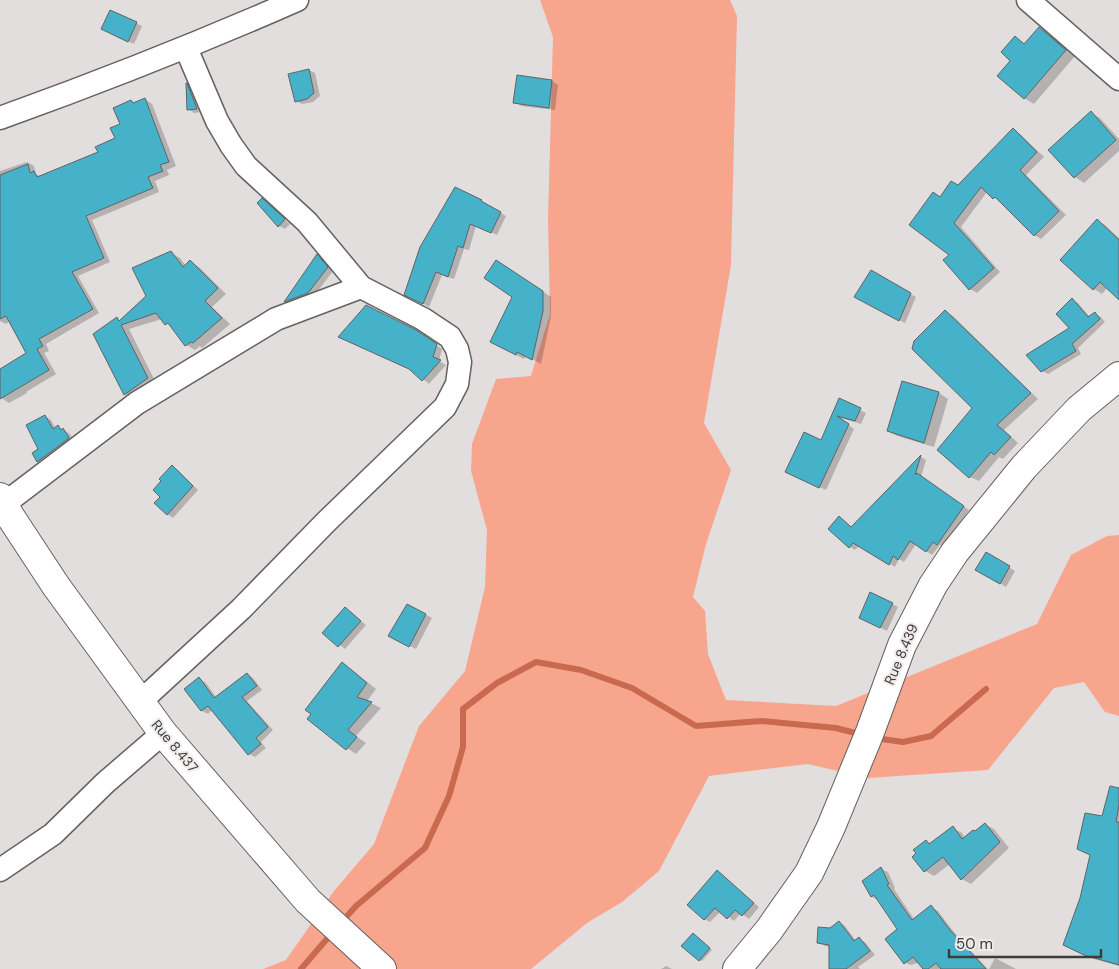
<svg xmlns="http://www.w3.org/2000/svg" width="1119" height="969" viewBox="0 0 1119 969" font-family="'DM Sans',sans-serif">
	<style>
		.green { fill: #f8a58e }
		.shadow { fill: #0003 }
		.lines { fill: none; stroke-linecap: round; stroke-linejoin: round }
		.stream { stroke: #c9694f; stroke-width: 6 }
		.building { fill: #46b2ca; stroke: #5f6364 }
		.street-casing { stroke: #656160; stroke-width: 25 }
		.secondary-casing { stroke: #656160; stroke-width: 30 }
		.street { stroke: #fff; stroke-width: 22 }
		.secondary { stroke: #fff; stroke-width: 28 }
		.labels { text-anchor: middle; stroke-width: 4; stroke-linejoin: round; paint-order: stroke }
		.street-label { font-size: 14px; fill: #3e3c3b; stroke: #efebea }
	</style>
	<rect width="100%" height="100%" fill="#e2dedd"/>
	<path class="green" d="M540 0H730L737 16 731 265 704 423 731 470 706 544 693 597 705 611 708 654 726 700 836 706 1037 624 1071 555 1107 536 1119 535V716L1105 712 1084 682 1054 688 988 770 868 778 808 764 709 776 659 871 622 902 587 923 531 969H263L286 960 334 891 374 844 419 726 465 671 485 587 487 530 471 471 472 444 496 379 531 376 550 314 548 218 553 37Z"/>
	<path class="shadow" d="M136 23 142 26 134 44 109 32Z
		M1039 29 1049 34 1075 56 1034 104 1024 98 1015 38 1026 44Z
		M309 70 315 73 320 96 313 102 302 104 296 101Z
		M552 81 558 85 555 110 521 106 515 102Z
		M188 85 193 88 203 112 194 113 188 109Z
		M145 99 152 104 176 166 167 170 169 175 155 181 159 192 92 220 110 262 78 276 99 313 46 344 49 351 44 353 56 374 26 392 27 393 9 403 0 397V370L28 353 10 321 6 324 0 321V168V171L27 162 34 166 36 174 41 177 100 153 116 139 131 101 136 104Z
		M1091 113 1100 118 1119 139V151L1084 183 1075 177Z
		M1013 130 1020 134 1044 157 1026 175 1066 215 1041 239 1034 235 1001 202 987 192 961 227 1000 272 977 293 970 289 951 255 941 198 959 187Z
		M456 188 482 201 506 216 497 235 476 226 469 250 464 249 454 279 442 275 429 307 406 294Z
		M262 200 290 224 285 229 279 226Z
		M1097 221 1105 225 1119 238V298L1108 287 1102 294 1094 289 1062 260Z
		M171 253 180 258 186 266 190 262 199 267 226 294 212 307 230 324 202 348 200 346 195 350 186 345 173 328 162 319 129 329 156 383 134 399 125 394 117 319 121 321 147 296Z
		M317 256 323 259 333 271 314 296 291 305 286 301Z
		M505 266 551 297V316L541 364 526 356 524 359 492 342 514 296Z
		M871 272 916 297 905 323 855 296Z
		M1072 300 1078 303 1090 317 1095 314 1101 317 1105 322 1078 348 1081 354 1048 374 1042 371 1071 329Z
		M945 311 953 316 1038 399 1004 430 1018 443 1003 459 999 457 979 481 970 477 974 408Z
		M423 335 442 349 439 361 446 365 429 384 412 370Z
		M903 382 939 393 948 399 934 447 897 436 888 431Z
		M840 400 866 413 861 424 838 417 854 429 826 490 793 475 821 442Z
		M45 416 51 420 56 429 58 427 69 433 75 442 44 465 38 462 33 454 40 450Z
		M921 457 926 460 921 477 969 510 943 547 940 545 932 555 916 544 904 562 899 559 895 567 860 545 855 550 850 547 840 518 852 528Z
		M172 467 178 470 198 490 173 518 167 514 162 497Z
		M986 553 1015 571 1006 587 977 569Z
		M892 604 898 607 887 631 867 621Z
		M408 605 432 618 416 649 390 636Z
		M345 608 366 625 345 649 324 632Z
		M342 664 351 669 376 689 367 701 381 708 356 736 366 743 356 754 347 748 313 714Z
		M247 674 253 678 262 690 247 701 273 730 261 742 266 748 255 757 249 754 212 710 208 714 202 711 185 689 199 679 205 682 217 698Z
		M1119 789V966L1091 958 1070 948 1081 898 1103 818Z
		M985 824 994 829 1009 848 971 884 962 879 950 864 934 876 925 871 926 841 931 844 953 828 962 833 965 838 975 833Z
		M881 869 888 872 895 888 894 889 914 919 931 907 938 911 957 936 988 969H926L940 958 910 965 903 961 899 929 880 901 872 897 864 881Z
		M717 872 759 907 749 919 741 913 734 921 721 911 710 922 704 919Z
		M839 922 845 926 856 941 859 939 865 942 875 955 858 967 860 969H833L830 947 825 946 819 943Z
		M695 936 712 950 702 961 699 960Z
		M995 958 1016 969H989Z
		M666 966 672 969H661Z"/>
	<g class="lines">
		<path class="stream" d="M875 738 903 742 931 736 986 689
			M340 924 356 906 425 848 449 796 463 747V709L497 683 536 662 581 670 632 688 696 726 761 721 836 728 863 735
			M301 969 332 933"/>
	</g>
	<path class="building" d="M110 10 137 22 128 42 101 29Z
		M1039 27 1066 50 1024 99 997 76 1010 61 1001 52 1015 36 1024 44Z
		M309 69 314 93 307 99 295 102 288 74Z
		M517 75 552 80 549 108 513 103Z
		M186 83H187L197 109 187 110Z
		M145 98 169 162 160 165 163 171 148 177 153 188 86 216 104 258 72 272 93 309 39 339 43 346 37 349 49 370 0 399V369L26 353 6 316 0 319V175L28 164 30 173 34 171 37 177 98 152 95 147 115 138 110 128 120 124 113 108 131 100 133 103Z
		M1091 111 1116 140 1074 178 1048 150Z
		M1013 128 1037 152 1020 170 1059 211 1034 236 995 197 993 199 981 187 954 223 994 268 969 290 943 260 949 255 909 225 933 192 940 197 951 181 958 185Z
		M455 187 482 200 481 201 501 212 491 233 470 224 463 248 458 246 448 277 436 272 423 304 404 295 420 247Z
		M262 198 285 219 278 227 257 203Z
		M1097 219 1119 240V300L1100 282 1093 290 1060 260Z
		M171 251 183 267 190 260 218 288 205 301 222 318 193 343 191 342 185 346 168 323 165 325 156 313 121 325 148 378 124 395 93 334 117 317 119 321 146 296 132 268Z
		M317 254 328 267 308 293 284 302Z
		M496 260 543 291V311L532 360 517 352 516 355 490 342 512 297 484 278Z
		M871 270 911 293 899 321 854 297Z
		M1072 298 1088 317 1095 312 1100 319 1072 344 1076 351 1041 372 1026 355 1069 328 1056 314Z
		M366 305 416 330 437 344 433 357 441 360 422 381 409 369 338 337Z
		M945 310 1031 393 997 425 1011 437 994 455 991 452 969 478 937 450 972 408 912 349 914 341Z
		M902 381 939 392 924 443 887 431Z
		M839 398 861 408 855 421 837 416 849 424 819 488 785 472 804 432 821 440Z
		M45 415 53 429 58 425 61 430 63 428 69 438 37 462 32 453 38 449 26 425Z
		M921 455 915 475 917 473 964 506 937 545 933 542 926 552 910 541 898 560 893 556 889 565 853 543 849 548 828 529 839 516 851 527Z
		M172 465 193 486 167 515 154 503 160 497 153 490 161 481 159 479Z
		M986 552 1010 566 1000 584 975 570Z
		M870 592 893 603 880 628 859 618Z
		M407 604 426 614 409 647 388 636Z
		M345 607 361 621 338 647 322 633Z
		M342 662 367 683 357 697 372 702 348 730 357 737 346 750 307 719 311 714 305 710Z
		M247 673 257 686 242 697 268 727 256 738 261 744 248 755 208 706 201 711 184 689 199 677 214 698Z
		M1110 786 1119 788V805L1116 822H1119V965L1084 955 1063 945 1080 898 1090 855 1077 849 1085 813 1102 816Z
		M985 823 1000 842 961 880 943 857 924 872 912 857 916 853 913 850 926 840 929 844 953 826 962 839 973 830 975 831Z
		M881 867 889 884 887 885 912 920 931 905 950 930 986 969H941L936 963 928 969H923L913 957 904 964 885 939 897 929 874 895 871 897 862 881Z
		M717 870 754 903 742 916 735 910 727 919 715 908 704 920 687 905Z
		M839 921 854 941 859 937 870 951 846 969H829V945L817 943 818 927 830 928Z
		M693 933 710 948 699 961 681 946Z"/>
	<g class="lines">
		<g class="street-casing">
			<path id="street" d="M1028 0 1119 79
				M0 118C100 82 199 43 297 0
				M4 504 137 403 276 319 361 287
				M140 702 241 609 327 521 445 407 457 384 460 362 457 349 450 337 423 319 361 287 307 222 246 166 231 145 217 121 186 48
				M0 870 53 834 105 783 163 733"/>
		</g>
		<g class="secondary-casing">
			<path id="secondary" d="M0 497 10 516 56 586 163 733 308 901 382 969
				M737 969 769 930 809 873 831 827 870 732 902 645 933 585 955 552 1024 467 1079 409 1119 376"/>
		</g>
		<use href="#street" class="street"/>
		<use href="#secondary" class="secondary"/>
	</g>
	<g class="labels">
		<g class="street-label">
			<text transform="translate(901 654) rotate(-67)" y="5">Rue 8.439</text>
			<text transform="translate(175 746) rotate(50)" y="5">Rue 8.437</text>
		</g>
	</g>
	<path d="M949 949v8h152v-8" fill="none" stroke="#3e3c3b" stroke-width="2.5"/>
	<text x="956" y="949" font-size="15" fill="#3e3c3b" stroke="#efebea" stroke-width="4" paint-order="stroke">50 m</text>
</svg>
